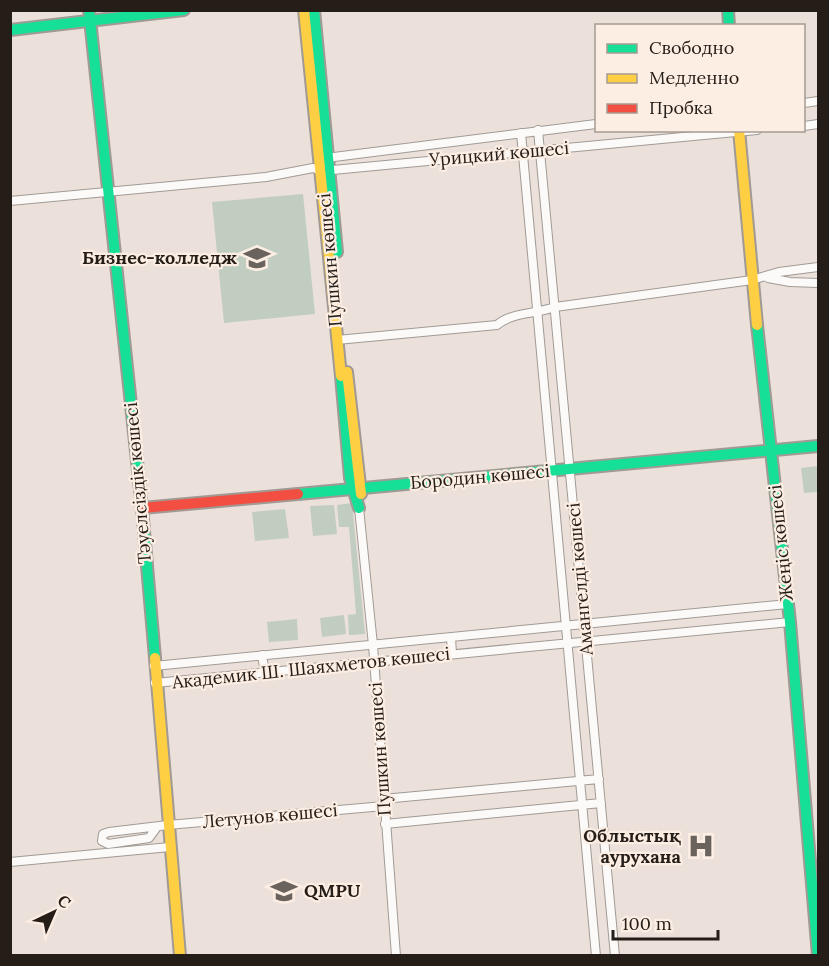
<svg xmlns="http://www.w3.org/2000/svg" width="829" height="966" viewBox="0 0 829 966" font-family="Lora,serif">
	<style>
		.green { fill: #c1cdc1 }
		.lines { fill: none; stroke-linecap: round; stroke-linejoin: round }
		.street-casing { stroke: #a19a94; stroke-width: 10 }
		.fast-casing { stroke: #a19a94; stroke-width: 14 }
		.slow-casing { stroke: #a19a94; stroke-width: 14 }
		.jam-casing { stroke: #a19a94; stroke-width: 14 }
		.street { stroke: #fcfaf9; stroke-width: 8 }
		.fast { stroke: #16e098; stroke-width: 10 }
		.slow { stroke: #ffcf43; stroke-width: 10 }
		.jam { stroke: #f24e42; stroke-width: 10 }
		.labels { text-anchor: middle; stroke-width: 4.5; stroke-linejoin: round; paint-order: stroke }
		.street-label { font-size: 18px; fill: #241d18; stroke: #fdeee3 }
		.poi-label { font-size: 18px; font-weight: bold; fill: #241d18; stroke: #fdeee3; text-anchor: end }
	</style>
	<rect width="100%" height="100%" fill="#ebe1da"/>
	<path class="green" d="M303 194 315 314 224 323 212 202Z
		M818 466V492L804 493 801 468Z
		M352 503 365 634 349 635 348 615 356 614 349 527H339L337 505Z
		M334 505 337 534 313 536 310 506Z
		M285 509 289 538 255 541 252 512Z
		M344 615 346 634 322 637 320 618Z
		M297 619 298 640 269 642 267 622Z"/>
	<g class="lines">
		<g class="street-casing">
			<path id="street" d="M804 103 818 101
				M804 126 818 124
				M538 130 615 956
				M521 133 596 956
				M326 158 596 124
				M10 201 266 177 313 168 322 171 757 130
				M768 278 790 282 818 283
				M337 340 497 325C512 312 536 314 555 307L752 280 779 272 818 267
				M359 508 373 645 396 956
				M451 637 452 654
				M262 655 265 673
				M154 666 788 604
				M155 683 790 622
				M383 799 599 779
				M385 824 601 803
				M157 827 149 838 108 844 102 841 103 834 109 832 168 825 384 806
				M10 862 170 847"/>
		</g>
		<g class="fast-casing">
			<path id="fast" d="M89 10 142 508 155 658
				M314 10 337 252
				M728 10 729 26
				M10 30 184 10
				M757 325 790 622 818 956
				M341 376 350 478 359 508
				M298 494 818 446"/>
		</g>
		<g class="slow-casing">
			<path id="slow" d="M304 10 341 376
				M739 130 757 325
				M347 372 361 494
				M155 658 180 956"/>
		</g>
		<g class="jam-casing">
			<path id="jam" d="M142 508 298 494"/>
		</g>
		<use href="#street" class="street"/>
		<use href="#fast" class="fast"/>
		<use href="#slow" class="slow"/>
		<use href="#jam" class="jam"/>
	</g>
	<defs>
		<g id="university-bare" transform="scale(2.07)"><path d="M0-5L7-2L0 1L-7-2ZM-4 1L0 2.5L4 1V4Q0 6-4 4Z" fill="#6a625c" stroke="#fdeee3" stroke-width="2.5" paint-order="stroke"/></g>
		<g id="hospital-bare" transform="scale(2.07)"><path d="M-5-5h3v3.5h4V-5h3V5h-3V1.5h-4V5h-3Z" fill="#6a625c" stroke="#fdeee3" stroke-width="2.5" paint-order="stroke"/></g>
	</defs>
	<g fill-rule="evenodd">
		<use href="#university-bare" x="257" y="258"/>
		<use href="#hospital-bare" x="701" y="846"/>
		<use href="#university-bare" x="284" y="891"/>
	</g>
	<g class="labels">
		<g class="street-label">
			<text transform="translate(499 154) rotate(-5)" y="6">Урицкий көшесі</text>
			<text transform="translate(330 260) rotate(-95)" y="6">Пушкин көшесі</text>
			<text transform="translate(480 477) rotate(-5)" y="6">Бородин көшесі</text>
			<text transform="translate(138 483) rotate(-95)" y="6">Тәуелсіздік көшесі</text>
			<text transform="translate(781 543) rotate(-96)" y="6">Жеңіс көшесі</text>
			<text transform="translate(580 579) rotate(-95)" y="6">Амангелді көшесі</text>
			<text transform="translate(311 668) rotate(-6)" y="6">Академик Ш. Шаяхметов көшесі</text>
			<text transform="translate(380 749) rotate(-94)" y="6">Пушкин көшесі</text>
			<text transform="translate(270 816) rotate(-5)" y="6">Летунов көшесі</text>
		</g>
		<g class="poi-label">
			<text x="237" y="264">Бизнес-колледж</text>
			<text x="681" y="842">Облыстық<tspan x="681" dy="21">аурухана</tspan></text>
			<text x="304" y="897" text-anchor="start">QMPU</text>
		</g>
	</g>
	<rect width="829" height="966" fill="none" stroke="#241d18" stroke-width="24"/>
	<rect x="595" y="24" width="210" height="108" fill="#fdeee3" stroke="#a69a92" stroke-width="1.5"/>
	<rect x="607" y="44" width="30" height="9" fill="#16e098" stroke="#a69a92" stroke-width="1.5"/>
	<text x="649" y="54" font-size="18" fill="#241d18">Свободно</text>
	<rect x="607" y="74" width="30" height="9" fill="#ffcf43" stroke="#a69a92" stroke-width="1.5"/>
	<text x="649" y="84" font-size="18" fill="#241d18">Медленно</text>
	<rect x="607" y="104" width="30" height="9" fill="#f24e42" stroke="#a69a92" stroke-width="1.5"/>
	<text x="649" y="114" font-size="18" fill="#241d18">Пробка</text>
	<g transform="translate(54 912) rotate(44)" stroke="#fdeee3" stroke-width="4.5" paint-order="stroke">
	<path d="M0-4.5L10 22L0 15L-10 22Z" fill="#241d18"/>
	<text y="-9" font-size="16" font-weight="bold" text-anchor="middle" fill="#241d18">С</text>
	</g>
	<path d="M613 930v9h105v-9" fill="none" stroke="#241d18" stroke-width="3"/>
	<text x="622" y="930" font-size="18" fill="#241d18" stroke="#fdeee3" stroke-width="4.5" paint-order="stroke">100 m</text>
</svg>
